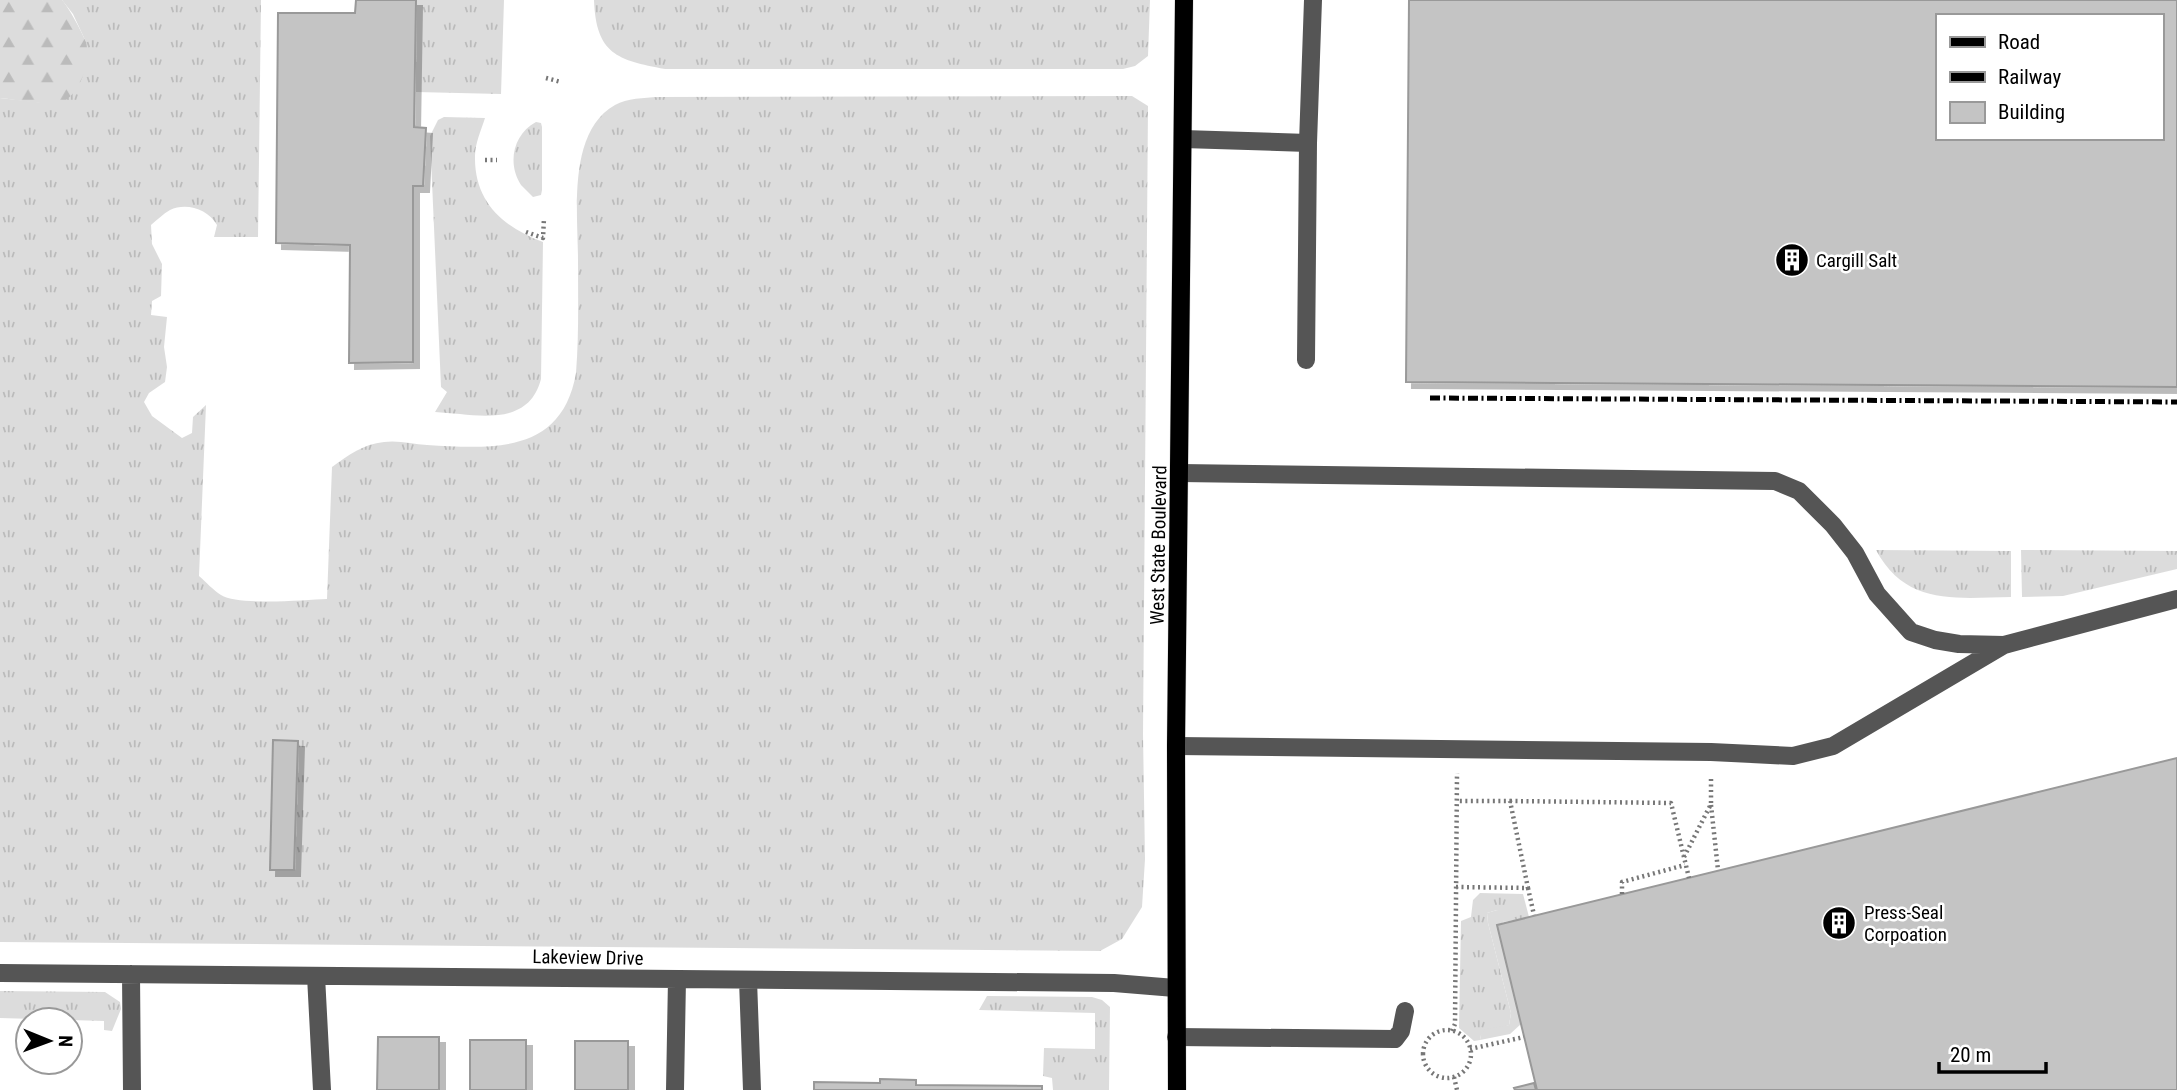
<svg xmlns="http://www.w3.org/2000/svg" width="2177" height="1090" viewBox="0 0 2177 1090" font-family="'Roboto Condensed',sans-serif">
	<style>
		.grass { fill: url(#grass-tufts); fill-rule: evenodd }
		.forest { fill: url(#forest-firs) }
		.garden { fill: #dcdcdc }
		.building { fill: #c4c4c4; stroke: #999; stroke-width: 2; fill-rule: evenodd; filter: url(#shadow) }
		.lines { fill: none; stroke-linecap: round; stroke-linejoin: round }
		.major-casing { stroke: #dbdbdb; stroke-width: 19 }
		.path { stroke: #777; stroke-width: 4.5; stroke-dasharray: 2 3.5; stroke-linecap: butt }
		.minor { stroke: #555; stroke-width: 18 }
		.major { stroke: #000; stroke-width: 18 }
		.rail { stroke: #000; stroke-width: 5; stroke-dasharray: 10 3.5 2 3.5; stroke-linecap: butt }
		.labels { text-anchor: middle; stroke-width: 5; stroke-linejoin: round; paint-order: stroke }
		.poi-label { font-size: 19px; fill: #000; stroke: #fff; text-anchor: start }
		.street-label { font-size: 19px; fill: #000; stroke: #fff }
	</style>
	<defs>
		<pattern id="grass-tufts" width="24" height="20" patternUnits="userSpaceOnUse" patternTransform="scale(1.75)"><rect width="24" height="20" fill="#dcdcdc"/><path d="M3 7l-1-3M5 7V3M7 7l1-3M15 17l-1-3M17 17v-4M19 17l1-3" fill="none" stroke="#bbb"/></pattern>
		<pattern id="forest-firs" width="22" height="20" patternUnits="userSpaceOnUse" patternTransform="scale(1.75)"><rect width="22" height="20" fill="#dcdcdc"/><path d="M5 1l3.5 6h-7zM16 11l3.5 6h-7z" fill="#bbb"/></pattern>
		<filter id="shadow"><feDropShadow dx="6" dy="6" stdDeviation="0" flood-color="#0004"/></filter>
	</defs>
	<rect width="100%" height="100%" fill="#fff"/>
	<path class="grass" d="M62 0H261L258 237H214L217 225C208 209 186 202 170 210 163 214 157 220 151 225L152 244 162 264 161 296 152 301 151 315 167 317 164 347 167 367 165 382 149 393 144 402 152 416 182 438 192 433 193 417 206 405 199 576C206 582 213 590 221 595 239 606 304 600 327 599L332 467C349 455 363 444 384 442 398 440 413 444 427 445 493 449 562 454 576 373 579 336 578 298 578 260 578 214 567 132 615 105 627 98 644 98 658 97L1132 96 1148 106 1143 734 1145 859 1142 907 1122 939 1100 951 0 942V98L45 103 86 42 73 14ZM274 740 298 741 294 870H271Z
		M416 0H504L501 94 416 92Z
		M594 0H1150L1148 56 1135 66 1123 69H665C617 60 596 54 594 0Z
		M444 117 485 118C481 131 475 143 475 156 474 202 503 227 543 242L541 379C528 429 475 414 435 412L447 392 441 387 430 136 438 120Z
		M536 122 541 123 542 127V190L541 195 533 197C529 193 525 189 521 185 507 164 513 134 536 122Z
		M1876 550 2011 551V597C1956 598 1906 606 1876 550Z
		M2021 550 2177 551V569L2063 596 2022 597Z
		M1480 893 1523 894 1529 917 1504 922 1497 910 1487 913 1488 923 1511 1013 1509 1025 1481 1035 1480 1040 1474 1041 1459 1028 1461 921 1471 917 1473 900Z
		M0 991 105 992 120 1002 121 1009 112 1031 104 1030V1021L0 1018Z
		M987 996 1092 997 1102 1000 1110 1007 1109 1090H1053L1052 1078 1043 1076 1044 1048 1095 1049V1013L979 1010Z"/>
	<path class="forest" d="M0 0H62C68 6 83 34 86 42 91 62 80 96 60 103 52 106 11 99 0 98Z"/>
	<path class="garden" d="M1497 910 1501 912 1504 922 1497 925 1521 1024 1510 1034 1480 1040 1481 1035 1485 1029 1509 1025 1511 1013 1488 923 1487 913Z"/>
	<path class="building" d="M356 0H416L414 127 426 128 423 186H413V362L349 363 350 245 276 243 278 13H355Z
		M1409 0H2177V387L1406 382ZM1937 16H2161V138H1937Z
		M273 740 298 741 294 870H270Z
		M2177 758V1090H1537L1497 925Z
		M378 1037H439V1090H377Z
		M470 1040H526V1090H470Z
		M575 1041H628V1090H575Z
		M880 1079 916 1080V1085L1042 1086V1090H814V1082L880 1083Z
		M1534 1083 1536 1090H1515L1514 1088Z"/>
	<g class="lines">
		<g class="major-casing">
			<path id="major" d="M1177 1090 1176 746 1184 0"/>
		</g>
		<path class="path" d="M546 78 561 82
			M485 160H497
			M526 232 543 238 544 218
			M1510 801 1671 803 1689 878
			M1711 805 1718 870
			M1684 857 1711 804V778
			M1456 887 1528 888 1510 801H1457
			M1528 888 1534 915
			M1622 894V882L1685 865
			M1423 1054a24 24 0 1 1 48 0a24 24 0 1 1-48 0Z
			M1452 1031 1455 1024 1457 773
			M1470 1049 1524 1037
			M1454 1077 1457 1090"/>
		<path class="minor" d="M1183 139 1308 143
			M1306 360 1308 143 1313 0
			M1180 473 1775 481 1799 491 1833 525 1855 553 1877 594 1911 632 1935 640 1959 644 2004 645 2177 599
			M1176 746 1711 752 1793 756 1833 746 2004 645
			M0 973 1114 983 1175 988
			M131 974 132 1090
			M316 976 322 1090
			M748 980 752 1090
			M1176 1037 1395 1039 1401 1031 1405 1011
			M675 1090 677 979"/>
		<use href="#major" class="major"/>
		<path class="rail" d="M1430 398 2177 402"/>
	</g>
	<defs>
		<g id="building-disc" transform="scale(1.75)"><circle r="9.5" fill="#000" stroke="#fff"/><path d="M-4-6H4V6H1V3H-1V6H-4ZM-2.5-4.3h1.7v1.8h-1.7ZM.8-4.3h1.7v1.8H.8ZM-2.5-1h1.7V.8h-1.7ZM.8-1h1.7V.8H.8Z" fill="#fff"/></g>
	</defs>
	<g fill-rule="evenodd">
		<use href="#building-disc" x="1792" y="260"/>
		<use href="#building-disc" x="1839" y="923"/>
	</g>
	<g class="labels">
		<g class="poi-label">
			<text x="1816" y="267">Cargill Salt</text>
			<text x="1864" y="919">Press-Seal<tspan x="1864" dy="22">Corpoation</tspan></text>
		</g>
		<g class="street-label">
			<text transform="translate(1158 545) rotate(-89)" y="7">West State Boulevard</text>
			<text transform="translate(588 957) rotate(1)" y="7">Lakeview Drive</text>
		</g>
	</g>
	<rect x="1936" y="14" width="228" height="126" fill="#ffffff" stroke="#999999" stroke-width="2"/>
	<rect x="1950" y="37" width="35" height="10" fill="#000000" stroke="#999999" stroke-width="2"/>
	<text x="1998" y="49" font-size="21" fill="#000000">Road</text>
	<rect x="1950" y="72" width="35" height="10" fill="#000000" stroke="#999999" stroke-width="2"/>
	<text x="1998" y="84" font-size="21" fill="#000000">Railway</text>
	<rect x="1950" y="102" width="35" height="21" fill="#c4c4c4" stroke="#999999" stroke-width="2"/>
	<text x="1998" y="119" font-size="21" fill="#000000">Building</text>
	<g transform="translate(49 1041) rotate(91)"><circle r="33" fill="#ffffff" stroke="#999999" stroke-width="2"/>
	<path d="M0-5L12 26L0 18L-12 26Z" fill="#000000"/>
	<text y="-10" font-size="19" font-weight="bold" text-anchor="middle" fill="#000000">N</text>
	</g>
	<path d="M1939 1062v10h107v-10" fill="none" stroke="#000000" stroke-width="3.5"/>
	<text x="1950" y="1062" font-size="21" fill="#000000" stroke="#ffffff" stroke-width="5" paint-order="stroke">20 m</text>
</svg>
